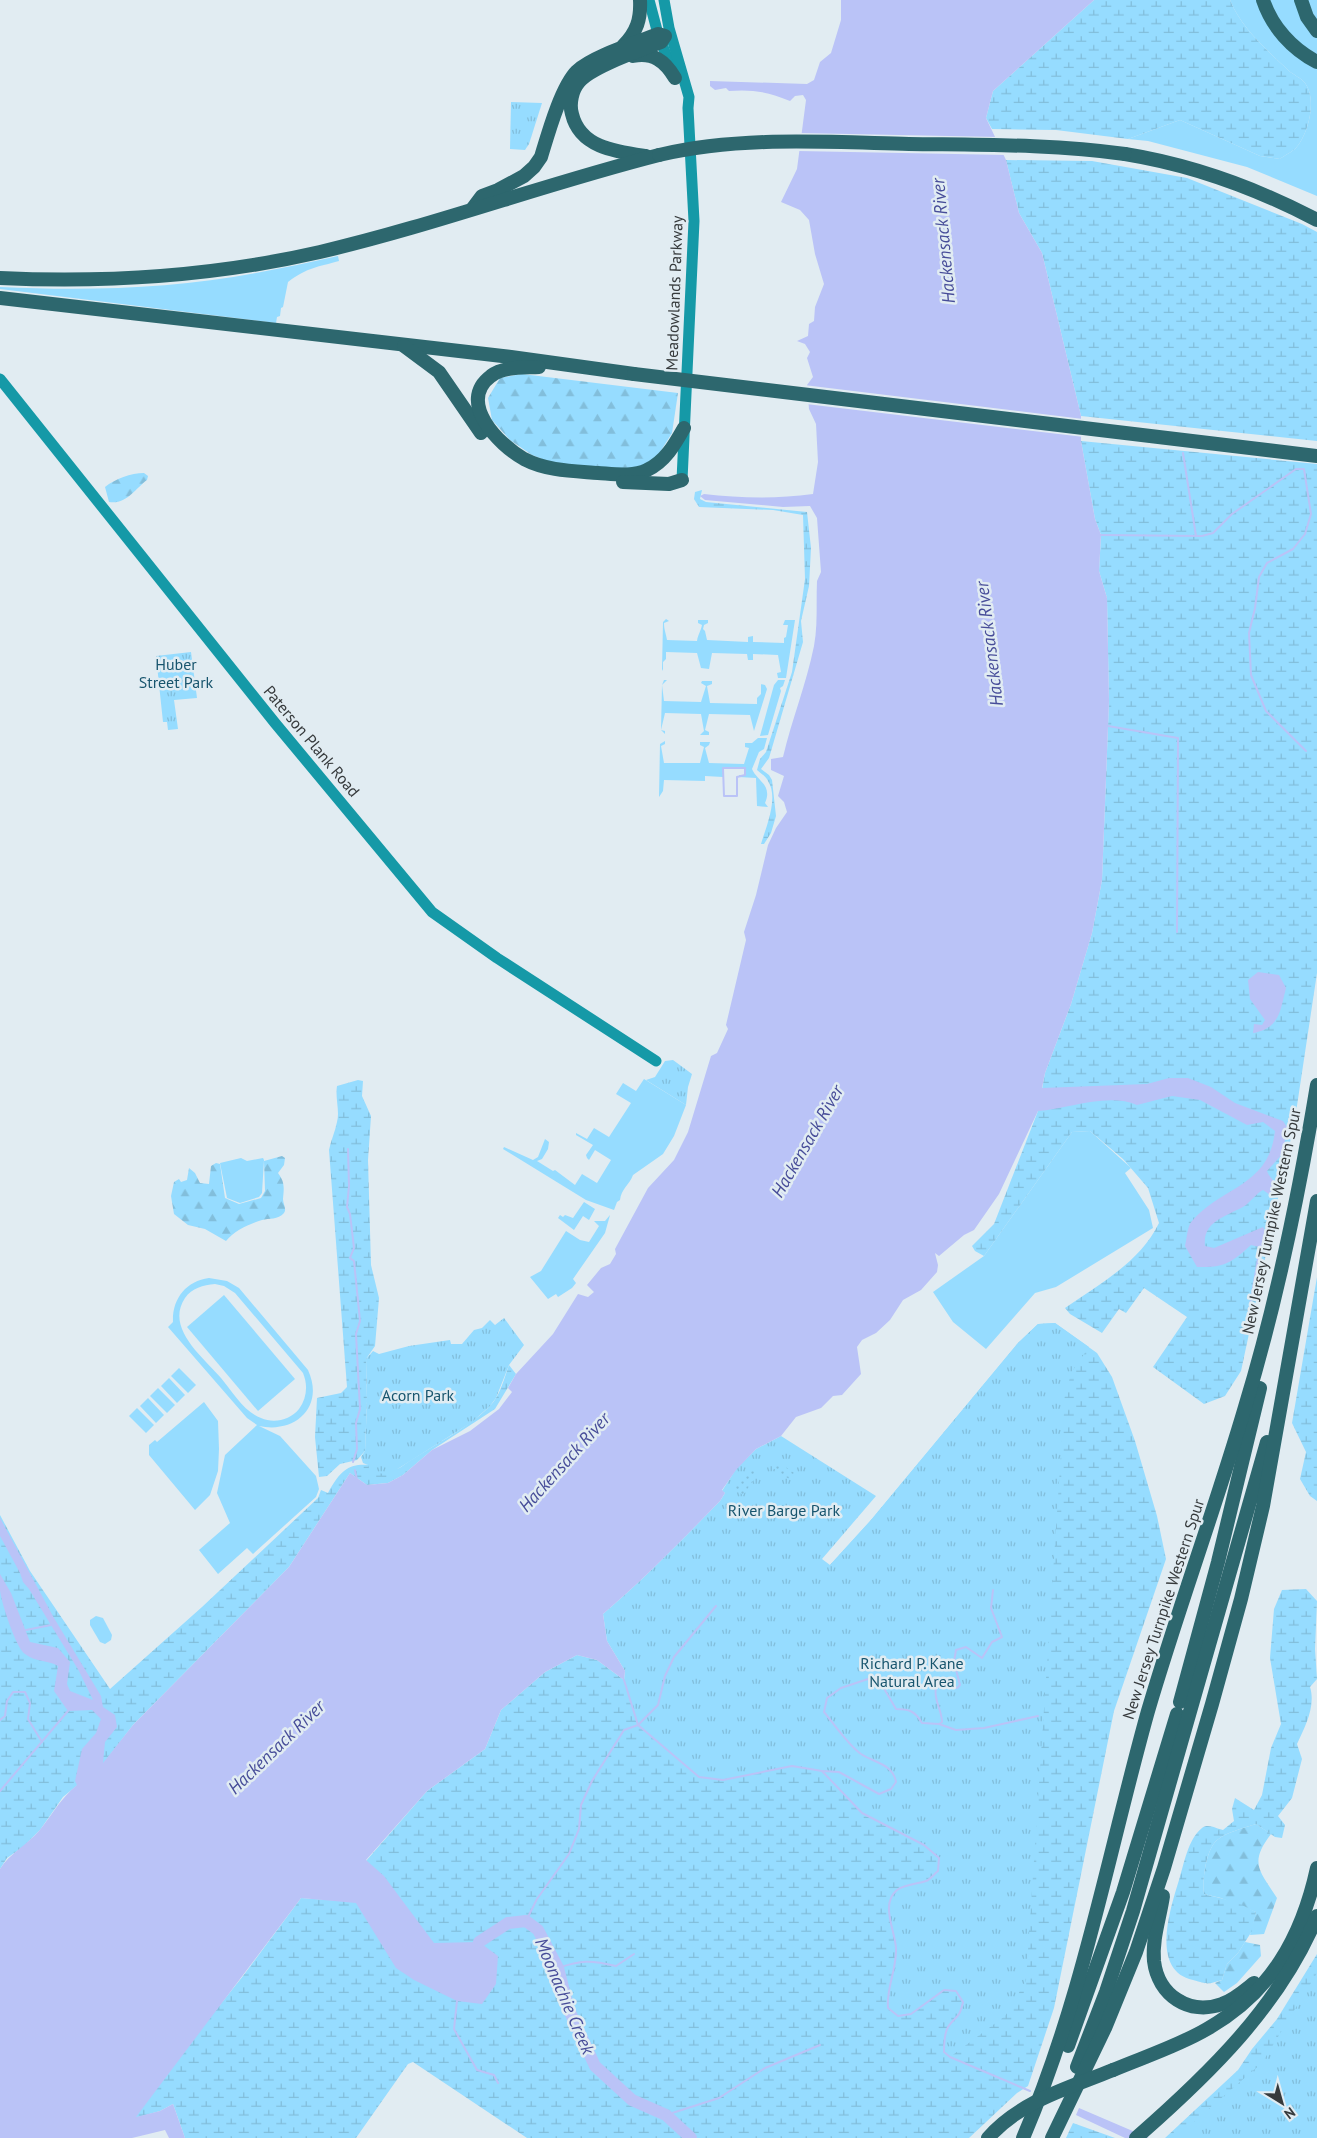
<svg xmlns="http://www.w3.org/2000/svg" width="1317" height="2138" font-family="'PT Sans',sans-serif">
  <style>
    .grass { fill: #96dcff; fill-rule: evenodd }
    .forest { fill: url(#forest-firs) }
    .wetland { fill: url(#wetland-marsh) }
    .park { fill: url(#park-tufts) }
    .garden { fill: url(#garden-dots) }
    .water { fill: #bac3f7 }
    .pier { fill: #e1ecf2 }
    .lines { fill: none; stroke-linecap: round; stroke-linejoin: round }
    .stream { stroke: #bac3f7; stroke-width: 2 }
    .river { stroke: #bac3f7; stroke-width: 12 }
    .secondary { stroke: #1599a7; stroke-width: 11 }
    .highway { stroke: #2d676e; stroke-width: 14 }
    .highway-bridge { stroke: #2d676e; stroke-width: 14 }
    .labels { text-anchor: middle; dominant-baseline: central; stroke-width: 5; stroke-linejoin: round; paint-order: stroke }
    .street-label { font-size: 16px; fill: #363a3c; stroke: #e1ecf2 }
    .park-label { font-size: 16px; fill: #18556e; stroke: #e1ecf2 }
    .water-label { font-size: 18px; font-style: italic; fill: #474d99; stroke: #e1ecf2 }
  </style>
  <defs>
    <pattern id="forest-firs" width="22" height="20" patternUnits="userSpaceOnUse" patternTransform="scale(1.25)"><rect width="22" height="20" fill="#96dcff"/><path d="M5 1l3.5 6h-7zM16 11l3.5 6h-7z" fill="#82bedb"/></pattern>
    <pattern id="wetland-marsh" width="20" height="14" patternUnits="userSpaceOnUse" patternTransform="scale(1.25)"><rect width="20" height="14" fill="#96dcff"/><path d="M1 5h8M5 5V1M11 12h8M15 12V8" fill="none" stroke="#82bedb"/></pattern>
    <pattern id="park-tufts" width="24" height="20" patternUnits="userSpaceOnUse" patternTransform="scale(1.25)"><rect width="24" height="20" fill="#96dcff"/><path d="M3 7l-1-3M5 7V3M7 7l1-3M15 17l-1-3M17 17v-4M19 17l1-3" fill="none" stroke="#82bedb"/></pattern>
    <pattern id="garden-dots" width="8" height="8" patternUnits="userSpaceOnUse" patternTransform="scale(1.25)"><rect width="8" height="8" fill="#96dcff"/><path d="M2 2h.1M6 6h.1" fill="none" stroke="#82bedb" stroke-width="1.8" stroke-linecap="round"/></pattern>
  </defs>
  <rect width="100%" height="100%" fill="#e1ecf2"/>
  <!-- grass -->
  <g class="grass">
    <path d="M1230,0H1317V196L1247,167L1148,141L1128,139L1180,120L1260,156L1280,159C1285,155 1292,152 1296,148C1309,133 1317,99 1305,83C1301,78 1294,75 1289,71C1268,51 1241,28 1230,0Z"/>
    <path d="M338,256L339,261C318,267 308,267 288,282L283,307L281,308L280,316L277,317L276,323L0,289V287C85,291 172,289 256,273C283,268 311,262 338,256Z"/>
    <path d="M666,619L669,621L664,623C664,630 666,633 667,640L697,641C698,634 701,631 702,625L698,623V620H708V623L704,625L703,629L705,631L707,640L748,642V637L753,636V642L784,643V638L786,637L788,625H783L785,620H795L786,678H778L777,673L781,672L778,655L753,654V660H748L747,654L712,653L709,669L701,668L697,653L666,652V659L663,662V671L662,669L663,622Z"/>
    <polygon points="664,680 667,680 662,685 664,701 701,702 706,686 701,683 702,681 712,681 712,684 707,686 710,703 757,704 757,698 761,694 761,684 757,683 765,685 767,689 754,731 750,715 709,714 705,730 709,732 709,735 700,735 704,731 701,714 665,713 661,730 665,731 665,734 661,730 662,685"/>
    <polygon points="778,680 785,680 783,686 780,688 781,691 768,735 760,736 774,685"/>
    <path d="M758,738H767L764,749L759,752L752,769C757,781 773,785 765,803L768,807L757,806L756,778L739,777V775H745V768H724L723,777L705,776V781L664,780L663,791L659,797L660,744L665,741V744L661,746L664,763H700L704,747L700,745V742H710L709,745L705,748L709,763L744,764L749,748L745,747V743H752Z"/>
    <path d="M644,1079L686,1105L674,1136L663,1154L633,1175C630,1184 621,1189 620,1200L617,1202L614,1210L586,1200L503,1149L504,1147L533,1160L538,1157L545,1139L549,1142L548,1149L542,1159L537,1161L553,1171L555,1170L575,1185L582,1174L597,1183L611,1160L595,1150L589,1160L587,1158L586,1155L593,1145L576,1135V1133L587,1139L594,1128L609,1137L631,1103L616,1094L623,1083L636,1091Z"/>
    <polygon points="1090,1131 1131,1168 1125,1173 1149,1210 1153,1228 1056,1287 1035,1293 986,1349 953,1322 933,1292 984,1256 1072,1132"/>
    <polygon points="241,1158 247,1161 263,1158 264,1160 262,1193 259,1197 240,1203 227,1198 220,1163"/>
    <polygon points="584,1202 595,1209 589,1220 583,1216 574,1230 558,1218 560,1215 563,1217 565,1215 573,1218"/>
    <polygon points="610,1215 605,1233 573,1279 576,1283 572,1288 558,1297 556,1294 548,1299 530,1277 541,1271 566,1231 580,1240 589,1242 599,1226 594,1221 605,1221"/>
    <path d="M209,1278L227,1281L239,1288L308,1370C325,1407 295,1434 259,1426L280,1436L316,1476L319,1489L316,1497L253,1554L247,1548L218,1574L199,1550L230,1523L217,1493L225,1455L257,1425L247,1418L168,1327L173,1322C172,1299 186,1281 209,1278ZM215,1284L224,1286L235,1293L303,1373C308,1385 307,1398 299,1409C290,1420 274,1424 261,1418C244,1412 232,1391 221,1378C203,1357 165,1328 185,1298C192,1288 203,1285 215,1284Z"/>
    <polygon points="224,1295 295,1379 258,1411 187,1327"/>
    <polygon points="179,1368 196,1385 188,1393 171,1376"/>
    <polygon points="169,1378 185,1395 177,1403 161,1386"/>
    <polygon points="158,1388 175,1405 167,1413 150,1396"/>
    <polygon points="148,1398 164,1415 156,1423 140,1406"/>
    <polygon points="204,1402 218,1421 219,1449 218,1471 210,1495 195,1510 149,1455 149,1445 155,1440 157,1442"/>
    <polygon points="137,1408 154,1425 146,1433 129,1416"/>
    <polygon points="96,1616 103,1618 112,1635 111,1640 105,1644 100,1642 90,1625 90,1620"/>
  </g>
  <!-- forest -->
  <g class="forest">
    <polygon points="522,374 678,393 672,433 657,457 637,469 558,465 532,455 510,440 492,420 488,398 500,378"/>
    <path d="M144,473L148,476L147,480C135,489 126,505 109,502L105,487C115,479 131,473 144,473Z"/>
    <path d="M282,1156L285,1158L284,1165L278,1173C285,1182 284,1188 283,1199C283,1204 287,1209 284,1213C278,1220 269,1218 262,1220C249,1224 234,1231 226,1241L205,1229L188,1225L174,1214L171,1196L174,1182L179,1179L181,1182L187,1180L189,1168L195,1173L200,1183L209,1184L211,1166L216,1163L220,1164L225,1198L239,1204L261,1198L265,1191L264,1161Z"/>
    <path d="M1256,1824L1271,1834C1249,1863 1259,1870 1277,1898L1264,1934L1250,1935L1256,1912L1221,1898L1204,1894C1202,1880 1206,1851 1216,1841C1226,1832 1244,1828 1256,1824Z"/>
    <polygon points="1245,1942 1260,1945 1261,1956 1237,1983 1224,1992 1215,1983 1222,1980 1227,1964 1238,1953"/>
  </g>
  <!-- wetland -->
  <g class="wetland">
    <path d="M1094,0H1230C1241,28 1268,51 1289,71C1294,75 1301,78 1305,83C1317,99 1309,133 1296,148C1292,152 1285,155 1280,159L1260,156L1180,120L1128,139L1056,130L992,129L986,118L993,91Z"/>
    <polygon points="1006,160 1092,161 1187,178 1302,224 1317,232 1317,441 1081,416 1042,253 1019,213"/>
    <path d="M1081,441L1317,464V973L1295,1119L1241,1371L1225,1396L1204,1404L1153,1367L1187,1317L1144,1288L1126,1313L1119,1309L1102,1333L1070,1314L1065,1308C1100,1284 1140,1262 1159,1223L1148,1188L1123,1159L1090,1131L1072,1132L984,1256L975,1251L972,1246L994,1224L1038,1111L1045,1073L1071,1004L1092,933L1102,880L1109,701L1107,598L1099,571L1101,535L1095,519Z"/>
    <path d="M702,490L700,499L706,502L807,512L811,548L809,586L801,621L803,642L769,758L761,769L769,775L772,780L776,816L771,833L764,844H761C766,827 779,798 768,781C766,776 760,773 757,770L760,759L766,752L792,672L805,579L803,515L773,510L699,507L694,499L695,492Z"/>
    <path d="M358,1080L363,1081L362,1096L371,1116L368,1160L371,1265L379,1298L375,1346L366,1359L367,1401L365,1451L357,1460L340,1464L327,1476L319,1477L315,1437L317,1398L341,1393L347,1387L329,1150C331,1140 335,1132 337,1122C340,1111 335,1098 337,1086Z"/>
    <polygon points="1317,1277 1317,1501 1310,1496 1300,1479 1306,1452 1292,1423"/>
    <polygon points="1055,1323 1097,1353 1112,1377 1135,1441 1157,1516 1166,1559 1114,1711 1054,2008 1028,2086 1017,2093 969,2138 527,2138 413,2062 408,2064 356,2138 185,2138 173,2104 160,2111 135,2118 114,2138 243,1976 301,1898 356,1902 366,1861 427,1791 485,1749 501,1710 545,1672 577,1655 597,1660 624,1680 830,1565 871,1520 1018,1343 1038,1324"/>
    <path d="M509,1365L516,1374L495,1409L432,1450L403,1475L388,1483L367,1485L350,1473L289,1567L133,1725L103,1764L63,1797L40,1830L23,1847L7,1858L0,1869V1515L30,1571L110,1689L202,1607L318,1498L321,1490L328,1493C347,1456 361,1464 397,1469L401,1467C424,1450 484,1420 496,1398C502,1388 505,1376 509,1365Z"/>
    <path d="M1306,1589L1317,1601L1315,1649L1317,1679L1310,1687C1316,1706 1305,1727 1297,1744L1302,1759L1292,1798L1278,1816L1285,1825L1282,1838L1275,1837L1256,1824C1244,1828 1226,1832 1216,1841C1206,1851 1202,1880 1204,1894L1236,1902L1256,1912L1252,1931L1238,1953L1227,1964L1222,1980C1206,1985 1208,1984 1193,1980C1150,1971 1170,1909 1179,1880C1184,1864 1188,1839 1202,1828C1208,1823 1217,1829 1223,1830L1234,1821L1232,1809L1235,1798L1254,1810L1262,1795L1271,1748L1281,1724L1270,1658L1274,1609L1282,1590Z"/>
    <polygon points="1317,1954 1317,2138 1165,2138 1238,2070 1252,2049 1277,2019"/>
    <polygon points="1073,2123 1115,2138 1066,2138"/>
  </g>
  <!-- park -->
  <g class="park">
    <polygon points="511,102 542,103 529,144 525,150 510,149"/>
    <polygon points="191,652 197,698 174,700 178,729 168,730 167,722 163,722 156,656"/>
    <polygon points="673,1060 692,1074 688,1087 686,1105 646,1080 655,1077 665,1061"/>
    <polygon points="504,1318 524,1345 509,1365 496,1398 490,1406 472,1422 388,1475 370,1471 368,1465 363,1463 361,1457 365,1451 367,1401 366,1359 373,1351 379,1354 409,1346 450,1340 451,1344 462,1344 474,1330 482,1328 490,1320 495,1325"/>
    <path d="M1055,1323L1089,1347L1073,1370L1065,1392L1026,1981L1005,2016L950,2057L944,2052C944,2044 944,2034 948,2027C956,2015 959,2019 963,2002L956,1991L944,1990L911,2014L898,2016L888,2008C886,1988 897,1969 896,1948C895,1930 880,1904 897,1890C905,1884 917,1884 926,1880C931,1879 934,1874 938,1871L939,1858L924,1845L862,1813L822,1771L792,1766L723,1780L699,1777L638,1725L624,1680L625,1671L607,1641L603,1614C644,1579 682,1540 720,1501L725,1493L722,1491L736,1469L756,1449L781,1436L876,1496L822,1559L830,1565L871,1520L1018,1343L1038,1324Z"/>
    <polygon points="1317,1973 1317,2138 1175,2138 1262,2063"/>
  </g>
  <!-- garden -->
  <g class="garden">
    <polygon points="777,1461 797,1475 792,1481 773,1468"/>
    <polygon points="753,1467 760,1471 743,1495 733,1488 741,1476 745,1478"/>
  </g>
  <!-- water -->
  <g class="water">
    <path d="M841,0H1094L993,91L986,118L1006,160L1019,213L1042,253L1081,416V441L1095,519L1101,535L1099,571L1107,598L1109,701L1102,880L1092,933L1071,1004L1045,1073L1042,1088L1147,1084L1169,1078H1188L1211,1087L1235,1103L1283,1121L1287,1127L1283,1153L1267,1171C1270,1179 1276,1181 1278,1188L1274,1194L1270,1195L1263,1190C1256,1194 1252,1200 1246,1205C1229,1216 1202,1220 1205,1246L1214,1248L1263,1227L1266,1232L1242,1346L1259,1247L1251,1245C1231,1263 1224,1268 1197,1267L1185,1246C1187,1239 1187,1226 1192,1221C1222,1186 1269,1187 1275,1131L1263,1122L1247,1125L1200,1100L1172,1096L1137,1105C1108,1092 1067,1109 1038,1111L999,1194L974,1230L964,1235L939,1256L935,1253L938,1265L937,1272L921,1290L903,1300L890,1320L876,1333L862,1340L857,1347L861,1374L842,1395L833,1396L821,1408L796,1417L781,1436L756,1449L736,1470L722,1490L725,1493L720,1501C682,1540 644,1579 603,1614L607,1641L625,1671L624,1680L597,1660L577,1655L545,1672L501,1710L485,1749L427,1791L366,1860L384,1876L434,1943L479,1942L498,1956L496,1984L482,2004L457,2001L414,1980L396,1968L356,1903L301,1898L136,2117L160,2111L173,2104L185,2138H169L165,2130L132,2138H0V1869C10,1853 27,1845 39,1831C53,1814 59,1800 77,1785L75,1781L82,1749L96,1733L101,1719L92,1710L68,1711L54,1691L58,1666C48,1660 35,1662 25,1654C16,1648 1,1602 0,1590C0,1585 0,1579 0,1574L11,1593L30,1642L58,1648L70,1662L67,1684L70,1691L93,1700L79,1671L29,1589L23,1582L20,1573L0,1536V1518L54,1618L101,1696L103,1707L115,1715L117,1727L105,1742L103,1763L133,1725L289,1567L350,1473L367,1485L388,1483L403,1475L432,1450L470,1431L499,1409L512,1392L508,1388L516,1374L553,1334L578,1294L588,1297L594,1292L587,1285L601,1268L610,1264L616,1254L615,1249L648,1188L674,1160L688,1132L711,1056L717,1053L728,1029L726,1025L746,940L744,932L756,895L768,845L776,828L787,812L784,802L778,796L784,776L771,770V759L783,757C792,719 806,685 814,646C818,625 816,602 817,581L821,572L817,518L810,506L783,507L705,500L700,496L704,494C740,498 776,499 813,494L818,462L816,424L809,409L807,385L813,377L807,358L810,352L805,344L797,341L808,336L809,324L814,321L815,307L824,284L815,254L809,220L800,210L781,202L797,169L806,100L803,95L795,96L790,101C769,92 752,89 729,91L726,88L715,90L710,86V81L807,84L814,80L820,62L831,53L841,20Z"/>
    <path d="M1258,972L1279,975L1286,988C1280,1011 1280,1028 1253,1033L1254,1024L1262,1025L1265,1020L1250,999L1248,980Z"/>
    <polygon points="1079,2108 1149,2138 1125,2138 1076,2115"/>
  </g>
  <!-- pier -->
  <g class="pier">
    <polygon points="800,133 998,137 1007,155 798,151"/>
    <polygon points="804,385 1083,419 1084,437 806,404"/>
  </g>
  <g class="lines">
    <!-- stream -->
    <g class="stream">
      <polyline points="1183,453 1196,536"/>
      <polyline points="1100,535 1202,536 1213,533 1232,514 1296,469 1304,469 1311,514 1305,534 1293,549 1267,563 1259,577 1255,608 1249,633 1251,675 1266,711 1306,751"/>
      <polyline points="1108,726 1178,738 1177,932"/>
      <polygon points="723,768 745,768 745,775 737,777 737,796 724,796"/>
      <polyline points="348,1149 349,1186 347,1207 350,1214 354,1248 350,1258 354,1261 360,1321 356,1334 360,1409 356,1423 357,1449 353,1462"/>
      <polyline points="355,1470 357,1480"/>
      <polyline points="26,1630 51,1625"/>
      <path d="M624,1680L638,1725L699,1777L723,1780L792,1766L822,1771L862,1813L924,1845L939,1858L938,1871C934,1874 931,1879 926,1881C918,1884 905,1884 897,1890C880,1904 895,1930 896,1948C897,1969 886,1988 888,2008L898,2016L911,2014L944,1990L956,1991L963,2002C959,2020 956,2015 948,2027C944,2034 944,2044 944,2052L950,2057L1030,2091"/>
      <polyline points="0,1720 5,1716 7,1701 13,1692 25,1692 30,1703 28,1719 42,1742"/>
      <path d="M939,1724L942,1722C942,1710 933,1699 936,1688L940,1686L957,1688L960,1685L954,1662L956,1650L966,1647L982,1658L992,1642L1002,1637L991,1608L993,1590"/>
      <path d="M822,1771L839,1772L879,1794L891,1789L896,1782C893,1764 875,1763 861,1754C849,1746 834,1724 824,1712L827,1698L841,1688L868,1679L882,1685L896,1709C909,1709 915,1711 922,1723L939,1724L956,1730L984,1728L1038,1716"/>
      <polyline points="0,1791 68,1711"/>
      <polyline points="526,1921 537,1899 569,1854 579,1829 581,1805 592,1781 624,1730 638,1725 658,1705 665,1676 674,1657 716,1606"/>
      <path d="M558,1968C581,1960 591,1960 616,1966L634,1954"/>
      <polyline points="457,2001 454,2029 477,2070 494,2075 498,2083"/>
      <polyline points="666,2115 719,2098 765,2068 820,2045"/>
    </g>
    <!-- river -->
    <polyline class="river" points="479,1942 508,1923 526,1921 538,1930 558,1968 569,2010 595,2066 632,2100 666,2115 691,2138"/>
    <!-- secondary -->
    <g class="secondary">
      <polyline points="649,0 658,34 672,70"/>
      <polyline points="664,0 669,28 689,97 688,108 694,221 682,480"/>
      <polyline points="0,379 275,723 432,912 497,958 656,1061"/>
    </g>
    <!-- highway -->
    <g class="highway">
      <path d="M1263,0C1272,27 1292,49 1317,62"/>
      <polyline points="1301,0 1307,17 1317,31"/>
      <path d="M623,46C637,32 641,19 640,0"/>
      <path d="M633,56C653,52 665,61 675,78"/>
      <path d="M1125,154C1193,165 1256,188 1317,220"/>
      <path d="M473,208L482,196L498,190L524,176L534,167L541,157C548,134 561,87 577,71C593,56 636,43 658,34L665,36L661,42C641,50 591,67 579,82C572,90 569,104 572,114C580,148 617,152 646,156"/>
      <path d="M0,278C107,283 215,276 320,252C435,225 545,184 659,155"/>
      <polyline points="0,298 511,357 634,374"/>
      <polyline points="404,346 439,372 481,433"/>
      <path d="M539,367C525,368 503,366 491,376C456,402 499,445 524,459C547,471 573,471 598,473C614,474 633,477 647,470C665,462 675,444 684,428"/>
      <polyline points="623,482 669,484 682,480"/>
      <polyline points="1180,1702 1218,1562 1260,1388"/>
      <path d="M1163,1896C1160,1917 1152,1939 1154,1961C1158,1995 1189,2016 1222,2004C1234,2000 1244,1991 1254,1983"/>
      <polyline points="1068,2046 1123,1892 1177,1714"/>
      <polyline points="1077,2067 1106,1992 1133,1911 1267,1442"/>
      <path d="M1113,2070C1144,2057 1178,2046 1207,2029C1271,1993 1302,1937 1317,1868"/>
      <path d="M1023,2138C1082,2001 1108,1854 1148,1711C1178,1609 1215,1509 1245,1407C1277,1302 1299,1194 1317,1085"/>
      <polyline points="1052,2138 1105,2028 1136,1952 1164,1868 1212,1704 1241,1599 1263,1506 1317,1201"/>
      <path d="M1136,2138C1208,2075 1280,2006 1317,1916"/>
    </g>
    <!-- highway-bridge -->
    <g class="highway-bridge">
      <path d="M659,155C741,136 825,142 909,144C981,145 1054,144 1125,154"/>
      <polyline points="634,374 1317,456"/>
      <path d="M988,2138C1020,2101 1069,2088 1113,2070"/>
    </g>
  </g>
  <g class="labels">
    <!-- street labels -->
    <g class="street-label">
      <text transform="translate(674 293) rotate(-88)">Meadowlands Parkway</text>
      <text transform="translate(312 741) rotate(50)">Paterson Plank Road</text>
      <text transform="translate(1271 1221) rotate(-78)">New Jersey Turnpike Western Spur</text>
      <text transform="translate(1163 1609) rotate(-72)">New Jersey Turnpike Western Spur</text>
    </g>
    <!-- park labels -->
    <g class="park-label">
      <text x="176" y="664">Huber<tspan x="176" dy="18">Street Park</tspan></text>
      <text x="418" y="1395">Acorn Park</text>
      <text x="784" y="1510">River Barge Park</text>
      <text x="912" y="1663">Richard P. Kane<tspan x="912" dy="18">Natural Area</tspan></text>
    </g>
    <!-- water labels -->
    <g class="water-label">
      <text transform="translate(943 241) rotate(-95)">Hackensack River</text>
      <text transform="translate(989 644) rotate(-97)">Hackensack River</text>
      <text transform="translate(807 1141) rotate(-60)">Hackensack River</text>
      <text transform="translate(564 1462) rotate(-48)">Hackensack River</text>
      <text transform="translate(276 1747) rotate(-44)">Hackensack River</text>
      <text transform="translate(565 1996) rotate(67)">Moonachie Creek</text>
    </g>
  </g>
  <!-- north arrow -->
  <g transform="translate(1282 2103) rotate(143)" stroke="#e1ecf2" stroke-width="4" paint-order="stroke">
  <path d="M0-4L9 19L0 12L-9 19Z" fill="#363a3c"/>
  <text y="-8" font-size="14" font-weight="bold" text-anchor="middle" fill="#363a3c">N</text>
  </g>
</svg>
